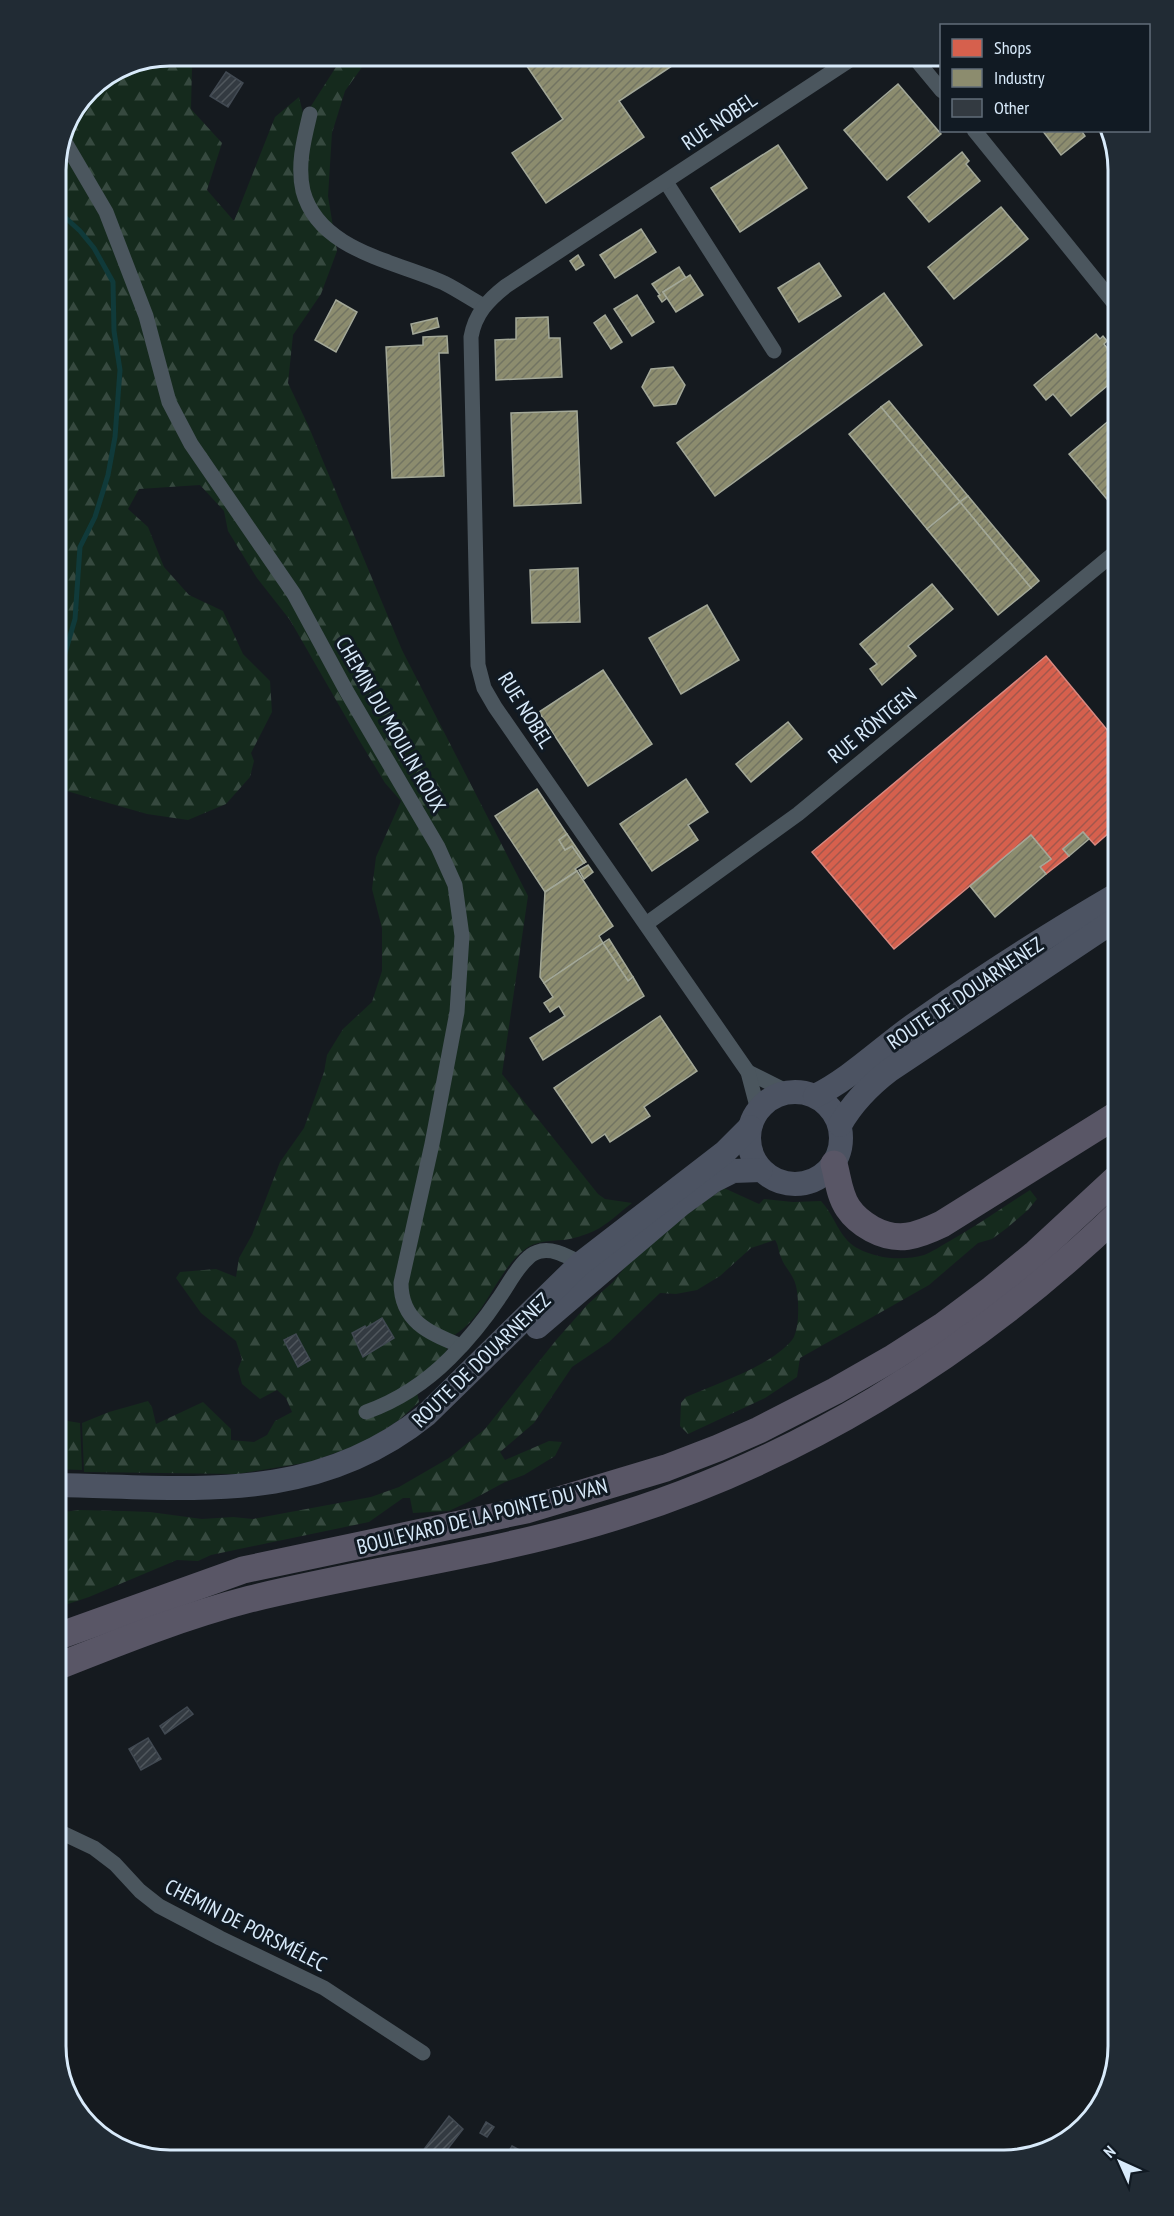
<svg xmlns="http://www.w3.org/2000/svg" width="1174" height="2216" font-family="'PT Sans Narrow',sans-serif">
  <style>
    .forest { fill: url(#forest-firs) }
    .shops { fill: url(#shops-hatch); stroke: #d78981; stroke-width: 1.5 }
    .industry { fill: url(#industry-hatch); stroke: #a3a898; stroke-width: 1.5 }
    .lines { fill: none; stroke-linecap: round; stroke-linejoin: round }
    .stream { stroke: #103a3a; stroke-width: 5 }
    .building { fill: url(#building-hatch); stroke: #414952; stroke-width: 1.5 }
    .street { stroke: #4b565e; stroke-width: 15 }
    .primary { stroke: #4c5362; stroke-width: 24 }
    .highway { stroke: #595666; stroke-width: 27 }
    .labels { text-anchor: middle; dominant-baseline: central; stroke-width: 6; stroke-linejoin: round; paint-order: stroke }
    .street-label { font-size: 21px; fill: #d8eafa; stroke: #111a23 }
    .rim { fill: none; stroke: #d8eafa; stroke-width: 3 }
  </style>
  <defs>
    <pattern id="forest-firs" width="22" height="20" patternUnits="userSpaceOnUse" patternTransform="scale(1.5)"><rect width="22" height="20" fill="#152a1d"/><path d="M5 1l3.5 6h-7zM16 11l3.5 6h-7z" fill="#36493f"/></pattern>
    <pattern id="shops-hatch" width="6" height="6" patternUnits="userSpaceOnUse" patternTransform="scale(1.5)"><rect width="6" height="6" fill="#d6604d"/><path d="M-1 1l2-2M0 6l6-6M5 7l2-2" fill="none" stroke="#a2574c"/></pattern>
    <pattern id="industry-hatch" width="6" height="6" patternUnits="userSpaceOnUse" patternTransform="scale(1.5)"><rect width="6" height="6" fill="#8c8c6e"/><path d="M-1 1l2-2M0 6l6-6M5 7l2-2" fill="none" stroke="#727462"/></pattern>
    <pattern id="building-hatch" width="6" height="6" patternUnits="userSpaceOnUse" patternTransform="scale(1.5)"><rect width="6" height="6" fill="#333a41"/><path d="M-1 1l2-2M0 6l6-6M5 7l2-2" fill="none" stroke="#50575d"/></pattern>
  </defs>
  <rect width="100%" height="100%" fill="#151a1f"/>
  <!-- forest -->
  <g class="forest">
    <path d="M170,56H199L192,67L191,109L222,143L207,190L234,221L275,117L299,97L304,117L343,56H370L345,91L332,133L328,196L337,251L321,294L293,335L288,383L308,425L402,650L528,896L502,1074L598,1194L605,1199L632,1203C620,1212 607,1225 594,1231C585,1235 573,1239 563,1240C549,1241 535,1241 524,1250C494,1274 485,1321 449,1338L446,1353L415,1382L419,1402L399,1420L366,1442L310,1462L237,1474L84,1472L82,1423L109,1412L148,1401L152,1407L156,1424L203,1402L231,1429V1440L254,1442L267,1435L275,1421L292,1412L286,1398L277,1390L260,1399L242,1384L238,1369L242,1359L236,1341L201,1313L176,1278L180,1272L216,1269L236,1277L239,1258L252,1235L280,1162L304,1128L324,1072L327,1055L343,1029L372,1002L382,971V928L372,889L376,857L401,801L385,783L359,740L290,620L257,578L228,531L224,511L200,485L139,489L128,509L148,527L164,567L189,595L223,611L243,654L270,681L272,712L251,753L254,761L250,777L226,804L188,820L147,814L56,788V163L89,89L127,64Z"/>
    <path d="M724,1188L759,1204L764,1199L793,1202L821,1201C835,1216 839,1238 857,1248C877,1259 903,1261 924,1255C932,1252 941,1246 948,1242C976,1226 1003,1207 1030,1190L1037,1199L1028,1210L1007,1228L992,1239L978,1243L929,1285L800,1358L797,1377L765,1398L688,1434L680,1426L681,1403L686,1397C717,1383 771,1366 792,1340C800,1330 799,1298 796,1286C794,1275 784,1267 781,1257C778,1251 779,1246 775,1240L751,1248L720,1276L697,1290L676,1294L660,1293L609,1342L572,1367L534,1423L500,1452L505,1460L549,1441L562,1442L555,1456L524,1475L505,1482L468,1502L449,1511L413,1513L410,1498H403L369,1522L211,1555L198,1561L177,1560L89,1597L56,1608V1513L79,1510L124,1511L150,1512L202,1519L233,1517L253,1519L371,1497L399,1487L449,1458L485,1429L557,1339L588,1304L613,1282L642,1246Z"/>
    <polygon points="56,1419 80,1423 82,1470 56,1469"/>
  </g>
  <!-- shops -->
  <polygon class="shops" points="1046,656 1118,743 1118,825 1095,845 1083,832 1063,849 1069,856 1046,874 1040,867 1051,859 1031,835 894,949 812,852"/>
  <!-- industry -->
  <g class="industry">
    <polygon points="520,56 687,56 619,101 644,137 546,203 512,153 563,119"/>
    <polygon points="898,84 941,134 887,180 844,130"/>
    <polygon points="1042,130 1081,130 1085,136 1061,155"/>
    <polygon points="778,145 807,188 740,232 711,188"/>
    <polygon points="962,152 969,161 966,164 980,181 929,222 908,197"/>
    <polygon points="1001,207 1028,239 954,299 928,267"/>
    <polygon points="641,229 656,252 615,278 600,255"/>
    <polygon points="578,255 584,265 576,270 570,261"/>
    <polygon points="819,263 841,296 799,322 778,288"/>
    <polygon points="679,267 686,278 663,292 667,298 662,302 658,296 660,295 652,284"/>
    <polygon points="690,275 703,295 676,312 663,292"/>
    <polygon points="884,293 922,345 715,496 677,443"/>
    <polygon points="637,295 654,322 632,336 614,309"/>
    <polygon points="336,300 357,312 336,352 315,340"/>
    <polygon points="605,315 622,342 611,349 594,323"/>
    <polygon points="548,317 549,338 560,338 562,377 496,380 495,340 516,339 516,318"/>
    <polygon points="437,318 439,327 413,334 411,324"/>
    <polygon points="1096,334 1100,339 1103,336 1107,341 1104,344 1118,362 1118,377 1071,416 1053,394 1046,400 1034,385"/>
    <polygon points="447,336 448,353 439,353 444,476 392,478 386,347 423,345 423,337"/>
    <polygon points="673,367 685,385 676,404 654,406 642,387 651,369"/>
    <polygon points="889,401 968,496 960,502 881,407"/>
    <polygon points="881,407 960,502 927,529 849,434"/>
    <polygon points="577,411 581,503 514,506 511,413"/>
    <polygon points="1118,413 1118,498 1111,504 1069,454"/>
    <polygon points="968,496 1039,581 1031,588 960,502"/>
    <polygon points="960,502 1031,588 998,615 927,529"/>
    <polygon points="578,568 580,622 532,623 530,570"/>
    <polygon points="932,584 953,609 908,646 916,656 882,685 870,669 877,664 860,644"/>
    <polygon points="707,605 739,660 681,694 649,638"/>
    <polygon points="603,670 652,744 588,786 539,712"/>
    <polygon points="788,722 802,739 751,782 736,764"/>
    <polygon points="686,779 708,812 688,825 698,840 652,871 620,824"/>
    <polygon points="537,789 567,834 559,840 565,850 572,846 584,863 575,869 577,871 545,892 495,816"/>
    <polygon points="1083,832 1089,839 1069,856 1063,849"/>
    <polygon points="567,834 586,862 584,863 572,846 565,850 559,840"/>
    <polygon points="1031,835 1051,859 1040,867 1046,874 995,917 970,886"/>
    <polygon points="588,865 593,872 584,879 579,870"/>
    <polygon points="577,871 613,926 599,936 603,943 544,983 540,977 545,892"/>
    <polygon points="609,939 633,977 628,981 603,943"/>
    <polygon points="603,943 628,981 633,977 644,996 543,1060 530,1038 565,1016 559,1006 550,1012 544,1003 553,997 544,983"/>
    <polygon points="660,1016 697,1071 644,1107 650,1116 610,1142 605,1134 592,1143 554,1088"/>
  </g>
  <g class="lines">
    <!-- stream -->
    <polyline class="stream" points="56,684 75,619 80,547 95,517 108,475 115,437 120,370 114,331 113,282 94,248 80,231 56,209"/>
  </g>
  <!-- building -->
  <g class="building">
    <polygon points="226,72 243,83 228,107 210,96"/>
    <polygon points="382,1318 394,1338 363,1357 352,1333 365,1326 366,1328"/>
    <polygon points="296,1334 310,1360 298,1367 284,1340"/>
    <polygon points="187,1707 193,1714 165,1734 160,1726"/>
    <polygon points="148,1738 161,1759 141,1770 129,1749"/>
    <polygon points="449,2116 463,2129 439,2160 416,2160"/>
    <polygon points="486,2122 494,2127 487,2137 480,2133"/>
    <polygon points="512,2146 525,2153 518,2160 504,2160"/>
  </g>
  <g class="lines">
    <!-- street -->
    <g class="street">
      <polyline points="913,56 942,91"/>
      <path d="M310,114C304,139 297,165 303,191C319,251 396,261 444,283C458,290 471,299 484,306"/>
      <polyline points="974,130 1118,308"/>
      <path d="M65,142L106,212L146,316L169,402L191,444L294,594L347,692L438,847L455,885L462,936L457,1012L432,1144L401,1283C401,1322 430,1333 461,1346"/>
      <polyline points="666,182 774,351"/>
      <polyline points="646,924 798,814 1118,550"/>
      <polyline points="748,1072 788,1092"/>
      <path d="M758,1110L748,1072L495,707L484,688L478,665L471,337C475,314 488,300 506,286L856,56"/>
      <path d="M366,1412C397,1401 427,1381 450,1358C468,1340 485,1319 499,1298C509,1284 516,1268 529,1257C532,1254 537,1252 541,1251C561,1248 573,1263 588,1264"/>
      <polyline points="56,1830 94,1848 115,1864 140,1891 159,1906 220,1938 324,1988 423,2053"/>
    </g>
    <!-- primary -->
    <g class="primary">
      <circle cx="795" cy="1138" r="46"/>
      <path d="M815,1096C851,1078 881,1048 915,1024C981,978 1049,934 1118,894"/>
      <path d="M840,1125C853,1102 869,1086 890,1070L1118,918"/>
      <polyline points="537,1327 680,1205 713,1181 733,1171 761,1170"/>
      <path d="M56,1485C190,1487 313,1506 426,1415L580,1264L725,1152L750,1127"/>
    </g>
    <!-- highway -->
    <g class="highway">
      <path d="M834,1164C838,1178 839,1195 848,1208C854,1217 863,1224 872,1229C898,1243 917,1236 942,1224L1118,1114"/>
      <polyline points="56,1637 243,1570 526,1510 666,1468 718,1448 759,1430 835,1391 891,1359 944,1325 992,1289 1036,1253 1118,1177"/>
      <path d="M56,1667C119,1642 184,1616 250,1599C365,1571 482,1556 595,1523C792,1466 971,1355 1118,1214"/>
    </g>
  </g>
  <g class="labels">
    <!-- street labels -->
    <g class="street-label">
      <text transform="translate(719 121) rotate(-34)">RUE NOBEL</text>
      <text transform="translate(526 710) rotate(58)">RUE NOBEL</text>
      <text transform="translate(391 724) rotate(60)">CHEMIN DU MOULIN ROUX</text>
      <text transform="translate(872 725) rotate(-39)">RUE RÖNTGEN</text>
      <text transform="translate(965 993) rotate(-34)">ROUTE DE DOUARNENEZ</text>
      <text transform="translate(481 1360) rotate(-44)">ROUTE DE DOUARNENEZ</text>
      <text transform="translate(482 1516) rotate(-14)">BOULEVARD DE LA POINTE DU VAN</text>
      <text transform="translate(246 1925) rotate(27)">CHEMIN DE PORSMÉLEC</text>
    </g>
  </g>
  <!-- crop -->
  <path d="M0 0H1174V2216H0ZM170 66H1004A104 104 0 0 1 1108 170V2046A104 104 0 0 1 1004 2150H170A104 104 0 0 1 66 2046V170A104 104 0 0 1 170 66Z" fill="#212b34" fill-rule="evenodd"/>
  <path class="rim" d="M170 66H1004A104 104 0 0 1 1108 170V2046A104 104 0 0 1 1004 2150H170A104 104 0 0 1 66 2046V170A104 104 0 0 1 170 66Z"/>
  <!-- legend -->
  <rect x="940" y="24" width="210" height="108" fill="#111a23" stroke="#616d79" stroke-width="1.5"/>
  <rect x="952" y="39" width="30" height="18" fill="#d6604d" stroke="#616d79" stroke-width="1.5"/>
  <text x="994" y="54" font-size="18" fill="#d8eafa">Shops</text>
  <rect x="952" y="69" width="30" height="18" fill="#8c8c6e" stroke="#616d79" stroke-width="1.5"/>
  <text x="994" y="84" font-size="18" fill="#d8eafa">Industry</text>
  <rect x="952" y="99" width="30" height="18" fill="#333a41" stroke="#616d79" stroke-width="1.5"/>
  <text x="994" y="114" font-size="18" fill="#d8eafa">Other</text>
  <!-- north arrow -->
  <g transform="translate(1120 2162) rotate(315)" stroke="#111a23" stroke-width="4.5" paint-order="stroke">
  <path d="M0-4.5L10 22L0 15L-10 22Z" fill="#d8eafa"/>
  <text y="-9" font-size="16" font-weight="bold" text-anchor="middle" fill="#d8eafa">N</text>
  </g>
</svg>
